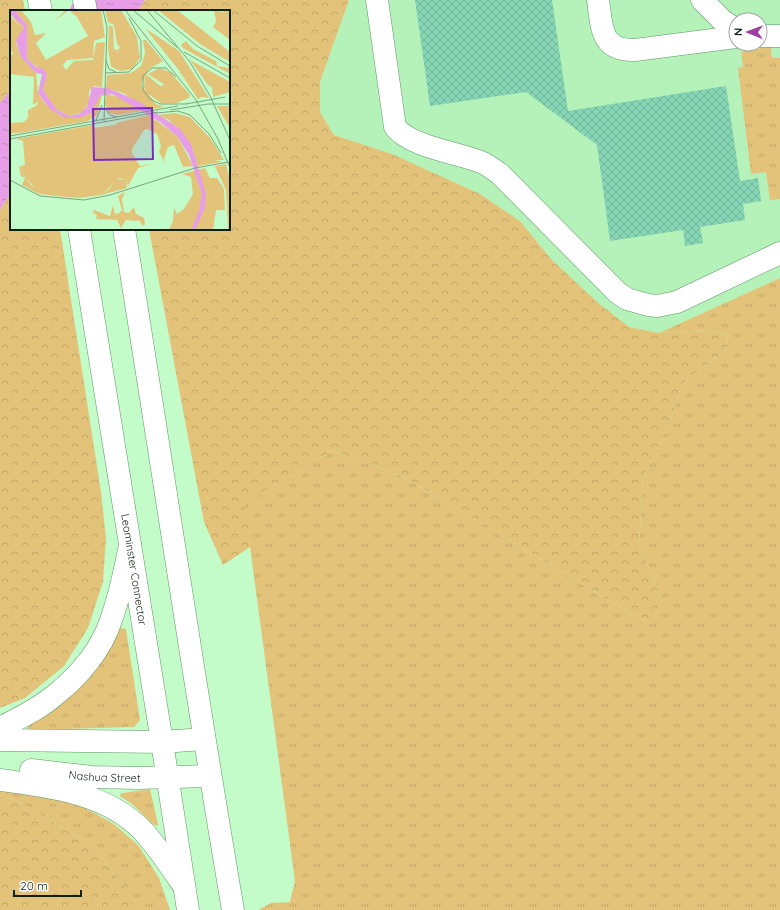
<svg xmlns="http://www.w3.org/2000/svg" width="780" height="910" font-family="Quicksand,sans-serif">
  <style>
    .built { fill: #b4f2b9; fill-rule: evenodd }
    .grass { fill: url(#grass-tufts) }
    .forest { fill: url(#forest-crowns) }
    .water { fill: url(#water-ripples) }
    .building { fill: url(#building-cross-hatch) }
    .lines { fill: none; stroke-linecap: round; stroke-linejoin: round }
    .minor-casing { stroke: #5f9465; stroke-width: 23 }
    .major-casing { stroke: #5f9465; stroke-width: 23 }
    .highway-casing { stroke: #5f9465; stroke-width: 23 }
    .minor { stroke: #fff; stroke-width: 22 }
    .major { stroke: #fff; stroke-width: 22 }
    .highway { stroke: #fff; stroke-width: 22 }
    .labels { text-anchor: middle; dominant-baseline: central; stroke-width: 3.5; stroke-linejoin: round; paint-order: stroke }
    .street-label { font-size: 11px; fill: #0d2210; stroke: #fff }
    .inset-road { fill: none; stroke: #7aa57e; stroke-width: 1 }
    .view { fill: #7b2cbf; fill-opacity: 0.15; stroke: #7b2cbf; stroke-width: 2 }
    .inset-edge { fill: none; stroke: #0d2210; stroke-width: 2 }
  </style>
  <defs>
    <pattern id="grass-tufts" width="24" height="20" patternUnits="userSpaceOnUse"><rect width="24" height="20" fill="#e3c379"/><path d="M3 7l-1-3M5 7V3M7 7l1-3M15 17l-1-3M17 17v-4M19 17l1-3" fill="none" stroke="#c2a768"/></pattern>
    <pattern id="forest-crowns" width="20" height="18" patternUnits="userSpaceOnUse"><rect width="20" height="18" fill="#e3c379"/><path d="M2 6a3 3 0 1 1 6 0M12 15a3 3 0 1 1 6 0" fill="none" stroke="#c2a768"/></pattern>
    <pattern id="water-ripples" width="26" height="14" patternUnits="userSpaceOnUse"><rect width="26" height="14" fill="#e79ee7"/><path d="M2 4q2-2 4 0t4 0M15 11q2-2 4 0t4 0" fill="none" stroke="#c588c5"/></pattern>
    <pattern id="building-cross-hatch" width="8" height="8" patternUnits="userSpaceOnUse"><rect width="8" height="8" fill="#86d5b5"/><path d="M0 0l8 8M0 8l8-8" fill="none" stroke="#72b79b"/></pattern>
  </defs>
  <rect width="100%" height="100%" fill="#c3fcc8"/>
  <!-- built -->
  <path class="built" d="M349,0H780V278L659,333L629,327L597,302L551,259L521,222L392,154L334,135L320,112V82ZM736,20H760V44H736Z"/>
  <!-- grass -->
  <g class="grass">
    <polygon points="772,46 771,50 772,58 780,58 780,199 770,200 766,172 751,174 738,68 743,67 741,52"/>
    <polygon points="780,278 780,910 258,910 271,903 290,902 295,881 250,547 245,503 333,451 404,477 627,611 651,623 662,600 639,544 643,479 671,419 682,384 727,349 728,336 707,330 659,333"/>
    <polygon points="120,628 126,629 140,720 134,727 28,730 27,725 112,643"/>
    <polygon points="0,789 61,799 87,809 114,824 138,845 159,878 170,910 140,910 127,890 93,846 18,801 0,796"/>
    <polygon points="150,789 158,824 158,826 154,825 132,804 120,796 120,794 123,793"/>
  </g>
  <!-- forest -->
  <g class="forest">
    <polygon points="0,0 23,0 25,11 11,11 11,90 0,103"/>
    <polygon points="145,0 349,0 320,82 320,112 334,135 392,154 480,194 521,222 551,259 597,302 629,327 659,333 707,330 728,336 727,349 682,384 671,419 643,479 639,544 662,600 651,623 627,611 404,477 333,451 246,503 250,547 223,565 204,522 149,229 229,229 229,11 138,11"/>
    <polygon points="11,193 11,229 60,229 101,492 106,538 103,582 88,628 64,666 25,698 0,708 0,210"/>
    <polygon points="0,796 18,801 93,846 127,890 140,910 0,910"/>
  </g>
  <!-- water -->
  <g class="water">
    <polygon points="74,0 145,0 138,11 69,11"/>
    <polygon points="11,90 11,193 0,210 0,103"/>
  </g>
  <!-- building -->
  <polygon class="building" points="415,0 552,0 568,111 726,86 740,181 758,178 761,201 743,204 745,220 700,227 703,243 685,246 683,230 610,241 597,145 526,92 430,106"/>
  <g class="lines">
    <!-- minor casing -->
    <g class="minor-casing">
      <g id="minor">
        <path d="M377,0L395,127C409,146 458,153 481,162C488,165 494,170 500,174L618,293L627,299L648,305L657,306L677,302L780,253"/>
        <path d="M598,0C602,27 600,51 635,50L736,37"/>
        <polyline points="702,0 723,21 736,29"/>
        <polyline points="760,36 780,36"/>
      </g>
    </g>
    <!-- major casing -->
    <g class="major-casing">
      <g id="major">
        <polyline points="39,0 41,11"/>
        <polyline points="84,0 86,11"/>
        <path id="s1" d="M79,229L162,742L188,910"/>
        <path d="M124,229C161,456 194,683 233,910"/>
        <polyline points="0,740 162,742 204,739"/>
        <path id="s2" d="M31,770L92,777L138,778L210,776"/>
        <path d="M0,780C50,787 105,792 142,830C157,846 169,864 181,882"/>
      </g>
    </g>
    <!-- highway casing -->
    <g class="highway-casing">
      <path id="highway" d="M0,728C19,718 39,709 55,695C79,676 102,649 111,620C120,596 125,570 130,545"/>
    </g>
    <!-- minor -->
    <use href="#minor" class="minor"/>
    <!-- major -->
    <use href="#major" class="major"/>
    <!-- highway -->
    <use href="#highway" class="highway"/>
  </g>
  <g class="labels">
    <!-- street labels -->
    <g class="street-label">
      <text stroke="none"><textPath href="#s1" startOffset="345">Leominster Connector</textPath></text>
      <text stroke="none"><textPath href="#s2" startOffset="74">Nashua Street</textPath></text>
    </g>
  </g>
  <!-- overview -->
  <g transform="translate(10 10)">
    <rect width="220" height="220" fill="#c3fcc8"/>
    <path d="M0,6L9,15L5,20L0,21ZM35,106H40L49,114L54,115L4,124L13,119L23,118ZM110,114L113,120L103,141L112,140L121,146V141L130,156L142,154L128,158L118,176L116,170L109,168L91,185L69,188L46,186L27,180L14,166L11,156L15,155L13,131L6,129L83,115L85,118ZM202,142L205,150L212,152L187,156L185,146Z" fill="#e3c379"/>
    <path d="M5,0H11L21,12L25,25L36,23L26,33L36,50L78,26L67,7L59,0L44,11L56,0H91L95,27L84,31L83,48L57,50L53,55L56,60L64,51L83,50L86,33L95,32L92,77L84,76L79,81V92L73,102L59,106L47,100L38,90L33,79L37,65L17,49V15ZM95,0H111L127,27L130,48L122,59L111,61L103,58L115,50L109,42L98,39L99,15L103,17L104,39L108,40L110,37L107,34L104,15L98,12ZM148,0H167L220,42V52L190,34ZM204,0L212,2L220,0V30L203,17L206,12ZM0,4L14,17L6,33L11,47L26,63L28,83L35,93L51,106H74L81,103L87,88L92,85L87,105L78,111L54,115L46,113L40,106H35L26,117L0,124V113L14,112L18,108V100L26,96L29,91L23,95L24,67L0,64V46L3,44L0,37V21L5,20L9,15ZM135,18L169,41L199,88L191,87L188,89L168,59ZM133,30H136L153,51L139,59L131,75L146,94L154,97L138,100L113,83L96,78L97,65L121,63L131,56L135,43ZM176,31L183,39L206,51L207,56L220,58V64L173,38L171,35ZM180,50L220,72V82L203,87L202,77L198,75ZM149,58L160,62L180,85L179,88L166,93H151L137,83L134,77L135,67L137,65L150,76L155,75L138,64ZM96,84L113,88L133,101L107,105L99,103L95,94ZM207,96H220V118L211,103ZM165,103L180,107L200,128L214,150H205L202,142L187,146L188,153L192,155L187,156L183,140L159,110L148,105ZM139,105L167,126L183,156L173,157L164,135L158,137L154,149L156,155L149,142L151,136L147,124L137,119L134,120L122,139L121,146L112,140L102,141L113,120L106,113ZM216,154L220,172V220H218L216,180L205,156ZM9,156H11L14,166L22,176L46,186L29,184L12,175L15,168L11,166ZM195,158L200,168H207L214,179L215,200H206L203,220H159L163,211L164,198L167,204L174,199L183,184L181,167L172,164ZM106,169L116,170L117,178L91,185L100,178ZM115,182L112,189L114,202L119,203L124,197L126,204L134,208L135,214L132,216L130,211L116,210L111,218L107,210L86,209L87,205L83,203L84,200L100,206L103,195L105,204L109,203L112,200L108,186Z" fill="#e3c379"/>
    <path d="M98,39L111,43L115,50L123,49V54L118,58L101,57ZM138,72L153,83L157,91L143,86L137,78Z" fill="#e3c379"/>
    <path d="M0,0H5L17,15V49L26,57L34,59L37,65L33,80L47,100L59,106L69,104L77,97L82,77L98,78L128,91L170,119L181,134L196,183L195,198L185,220H181L189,201L192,184L179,145L167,126L150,112L102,84L90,86L81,103L71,107L55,108L40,99L28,83L32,64L26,63L11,47L6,31L14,17L0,4Z" fill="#e79ee7"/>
    <path class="inset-road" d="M93,0L97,17L94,111M115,0L186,90L208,129L220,158M123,0L168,38M137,0L180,52L200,86L220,130M143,0L187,36L220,56M174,42L220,68M96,50L99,59L106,62M95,63L119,62L131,50V31L119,8M166,67L156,58H142L133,66V80L140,89L150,94H177M176,94L215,87M94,97L100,105L107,107M160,100L198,94H220M146,103L168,101L180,105L199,124L211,143M86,110L92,95M0,126L168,96M0,129L148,102M0,170L30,186L74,190L100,185L185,158L219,152"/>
    <path class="view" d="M142,98L143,149L84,150L83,99Z"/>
    <rect width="220" height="220" class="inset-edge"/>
  </g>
  <!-- north arrow -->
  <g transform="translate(748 32) rotate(271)"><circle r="19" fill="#ffffff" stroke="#9ea79f"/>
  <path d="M0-3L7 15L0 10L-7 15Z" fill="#a03da3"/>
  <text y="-6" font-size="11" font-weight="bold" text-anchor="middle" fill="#0d2210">N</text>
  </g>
  <!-- scale -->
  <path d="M14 890v6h67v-6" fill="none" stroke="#0d2210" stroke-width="2"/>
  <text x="20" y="890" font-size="12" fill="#0d2210" stroke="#ffffff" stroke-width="3" paint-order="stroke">20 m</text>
</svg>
